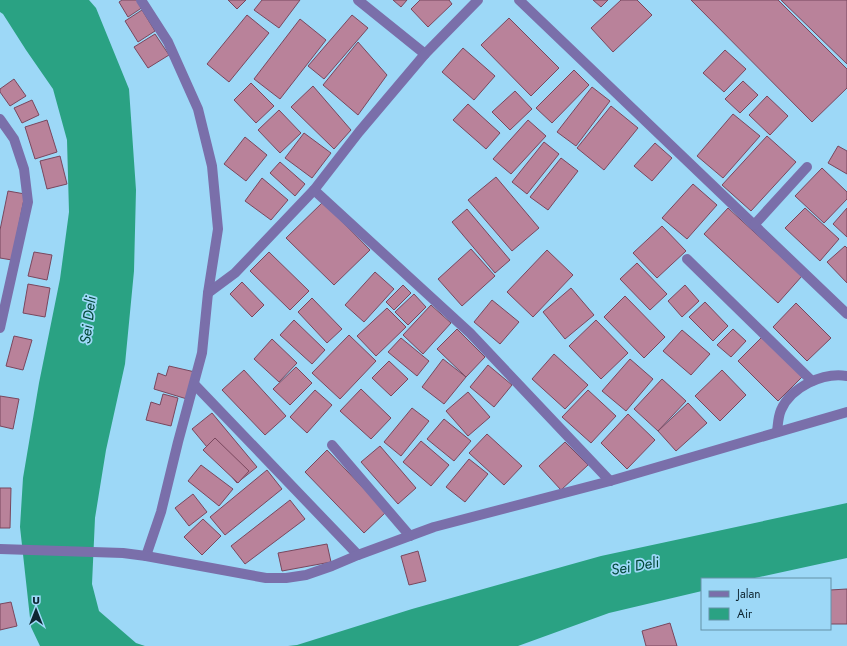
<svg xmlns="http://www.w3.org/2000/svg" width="847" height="646" font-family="Jost,sans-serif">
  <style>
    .water { fill: #2aa283 }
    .building { fill: #b9829a; stroke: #79475e }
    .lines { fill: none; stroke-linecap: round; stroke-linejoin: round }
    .minor { stroke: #7a6faa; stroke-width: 10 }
    .labels { text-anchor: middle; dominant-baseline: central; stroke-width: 3.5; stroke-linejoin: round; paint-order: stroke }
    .water-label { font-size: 15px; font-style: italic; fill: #034838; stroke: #9dd8f7 }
  </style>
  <rect width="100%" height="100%" fill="#9dd8f7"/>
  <!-- water -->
  <g class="water">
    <polygon points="0,0 89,0 96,8 129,89 136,190 134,271 125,364 106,450 95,518 92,584 99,611 136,643 145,646 40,646 31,627 20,527 23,478 39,383 60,279 69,212 67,140 53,89 26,50 3,14 0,12"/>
    <polygon points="847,503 847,558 750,579 702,579 702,591 609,613 518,646 288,646 297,645 412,609 601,556"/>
  </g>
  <!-- building -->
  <g class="building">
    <polygon points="122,0 139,0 143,7 128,17 119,2"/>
    <polygon points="228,0 246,0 237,9"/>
    <polygon points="262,0 300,0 279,28 254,10"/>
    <polygon points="393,0 407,0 401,7"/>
    <polygon points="420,0 449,0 452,4 428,27 411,9"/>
    <polygon points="593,0 608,0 601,7"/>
    <polygon points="621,0 637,0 652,15 613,52 591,28"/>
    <polygon points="691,0 778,0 847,69 847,88 812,122"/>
    <polygon points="781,0 847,0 847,64"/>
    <polygon points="142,10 155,31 138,42 125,21"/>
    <polygon points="247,15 269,33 229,82 207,64"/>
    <polygon points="352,15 368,28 324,79 308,66"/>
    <polygon points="509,18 559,68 531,96 481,45"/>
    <polygon points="300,19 326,40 280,99 254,79"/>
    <polygon points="155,34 169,55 148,68 134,47"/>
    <polygon points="358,42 387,75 358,115 323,85"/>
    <polygon points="463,48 495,76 474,100 442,72"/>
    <polygon points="725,50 746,69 724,92 703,73"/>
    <polygon points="574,70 589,85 552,123 536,108"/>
    <polygon points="14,79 26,96 10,106 0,92 0,89"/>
    <polygon points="743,81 758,95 740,113 725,99"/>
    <polygon points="251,83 274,106 256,123 234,100"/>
    <polygon points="313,86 351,130 334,149 291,107"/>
    <polygon points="592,87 610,101 576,146 557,132"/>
    <polygon points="515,91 532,109 510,130 492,112"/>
    <polygon points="767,96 788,116 770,135 749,115"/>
    <polygon points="32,100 39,115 22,123 14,108"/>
    <polygon points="468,104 500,133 486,149 453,120"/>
    <polygon points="611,106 638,128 604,170 577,148"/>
    <polygon points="279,110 301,133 280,153 258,130"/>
    <polygon points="733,114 760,136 723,178 697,156"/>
    <polygon points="47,120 57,152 35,159 25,127"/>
    <polygon points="528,120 546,136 511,174 493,159"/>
    <polygon points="304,133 331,153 312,178 285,158"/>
    <polygon points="767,136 796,162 751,211 722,185"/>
    <polygon points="245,137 267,155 246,181 224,164"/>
    <polygon points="544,142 559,154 527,194 512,182"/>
    <polygon points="655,143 672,158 652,181 634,166"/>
    <polygon points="838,146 847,151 847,174 828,163"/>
    <polygon points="60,156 67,184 47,189 40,161"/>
    <polygon points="561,158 578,171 548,210 530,197"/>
    <polygon points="280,162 305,184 295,196 270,173"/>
    <polygon points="822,168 847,192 847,199 824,223 795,196"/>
    <polygon points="496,177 539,228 512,251 468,200"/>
    <polygon points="262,178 288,200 271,220 245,201"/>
    <polygon points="693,184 717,205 687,239 662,218"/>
    <polygon points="8,191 25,194 12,260 0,258 0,230"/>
    <polygon points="323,202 370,250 334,285 286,238"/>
    <polygon points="728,208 802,276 778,303 704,234"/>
    <polygon points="805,208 839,239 820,261 785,228"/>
    <polygon points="847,208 847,237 833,224"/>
    <polygon points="467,209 510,260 495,273 452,222"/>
    <polygon points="662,226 686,251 657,278 633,253"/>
    <polygon points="845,246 847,248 847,283 827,262"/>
    <polygon points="471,249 495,276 462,306 438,279"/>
    <polygon points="547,250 573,275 533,317 507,292"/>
    <polygon points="34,252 52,255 47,280 28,276"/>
    <polygon points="269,252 309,291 290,310 250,271"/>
    <polygon points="637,263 667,294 650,310 620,279"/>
    <polygon points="375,272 394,289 364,322 345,305"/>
    <polygon points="242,282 264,305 252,317 230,294"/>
    <polygon points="28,284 50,288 45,317 23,313"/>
    <polygon points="403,285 411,293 394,310 386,302"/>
    <polygon points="685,285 699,301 682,317 668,301"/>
    <polygon points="571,288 594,315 565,339 543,312"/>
    <polygon points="414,294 426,307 408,325 395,312"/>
    <polygon points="625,296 665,337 644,358 604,317"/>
    <polygon points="312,298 342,329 327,343 298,312"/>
    <polygon points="492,300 519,322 500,344 474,322"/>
    <polygon points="705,302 728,326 713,341 689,317"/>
    <polygon points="796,303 831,338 807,361 773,327"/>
    <polygon points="431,305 451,323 423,354 403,335"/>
    <polygon points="387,308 406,327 376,356 357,336"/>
    <polygon points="294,320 325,350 312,364 280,335"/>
    <polygon points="596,320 628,353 601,379 569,346"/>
    <polygon points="457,329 485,357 466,377 437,349"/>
    <polygon points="733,329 746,341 731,357 717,345"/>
    <polygon points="682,330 710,354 691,375 663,351"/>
    <polygon points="349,335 376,361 340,399 312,373"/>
    <polygon points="14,336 32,340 23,370 6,366"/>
    <polygon points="763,336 803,376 778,401 738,361"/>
    <polygon points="401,338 429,361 417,376 388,352"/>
    <polygon points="272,339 297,363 279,382 254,359"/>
    <polygon points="554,354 588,385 565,409 532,379"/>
    <polygon points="443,359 466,377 444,404 422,387"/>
    <polygon points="630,359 653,379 626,411 602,391"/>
    <polygon points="389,361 408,379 391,396 372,378"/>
    <polygon points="488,365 512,385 494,407 470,387"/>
    <polygon points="169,366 195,372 187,399 154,389 158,373 166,376"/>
    <polygon points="296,367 312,383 290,405 273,389"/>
    <polygon points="244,370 286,416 265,435 222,390"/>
    <polygon points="722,370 746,395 720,421 695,396"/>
    <polygon points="662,379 686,401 658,431 634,409"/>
    <polygon points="361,389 391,418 371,439 340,411"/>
    <polygon points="315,390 332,405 307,433 290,417"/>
    <polygon points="588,390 616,416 591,443 562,417"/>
    <polygon points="468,392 490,417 468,436 446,411"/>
    <polygon points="163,394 178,398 171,426 146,420 151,402 160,405"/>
    <polygon points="0,396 19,399 13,429 0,426"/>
    <polygon points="688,403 707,423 676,451 658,431"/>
    <polygon points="412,408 429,421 401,456 384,442"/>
    <polygon points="212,413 257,467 237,483 192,429"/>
    <polygon points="628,414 655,440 627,469 601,443"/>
    <polygon points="444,419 471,441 454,461 427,439"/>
    <polygon points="487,434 522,466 504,485 469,453"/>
    <polygon points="215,438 249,471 238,483 203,450"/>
    <polygon points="421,441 449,465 431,486 403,462"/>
    <polygon points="565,442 588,465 561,490 539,466"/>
    <polygon points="380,446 416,488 398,504 361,462"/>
    <polygon points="327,450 386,512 364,533 305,472"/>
    <polygon points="469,459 488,474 465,502 446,487"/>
    <polygon points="201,465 233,489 219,506 188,481"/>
    <polygon points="267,470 282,489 225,535 210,517"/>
    <polygon points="0,488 11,488 10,528 0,528"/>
    <polygon points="193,494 207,512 189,526 175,508"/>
    <polygon points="290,500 305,519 245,564 231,546"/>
    <polygon points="203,519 221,536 202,555 184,537"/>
    <polygon points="327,544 331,562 282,571 278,553"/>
    <polygon points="418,551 426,581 409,585 401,556"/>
    <polygon points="847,589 847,624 830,624 830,590"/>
    <polygon points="11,602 17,626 0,630 0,604"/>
    <polygon points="670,623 677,646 646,646 642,631"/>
  </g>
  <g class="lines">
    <!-- minor -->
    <g class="minor">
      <polyline points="141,0 168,42 198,109 212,166 218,229 208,293 202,353 178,442 161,512 146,556"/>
      <polyline points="358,0 425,54"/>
      <polyline points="519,0 847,314"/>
      <polyline points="0,119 14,139 24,169 28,202 0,328"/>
      <polyline points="314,190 470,333 610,481"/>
      <polyline points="754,225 807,167"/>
      <polyline points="687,259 812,381"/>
      <polyline points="208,293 235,273 314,190 359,132 425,54 478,0"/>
      <polyline points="194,384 358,555"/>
      <path d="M777,432C778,424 778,417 781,410C791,387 823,372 847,376"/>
      <polyline points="332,445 410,536"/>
      <polyline points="0,549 123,553 146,556 266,578 286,578 306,575 332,566 358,555 434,527 610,481 847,412"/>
    </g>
  </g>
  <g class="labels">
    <!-- water labels -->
    <g class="water-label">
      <text transform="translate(88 320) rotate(-83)">Sei Deli</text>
      <text transform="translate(635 566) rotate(-10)">Sei Deli</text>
    </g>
  </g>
  <!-- legend -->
  <rect x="701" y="578" width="130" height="52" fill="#9dd8f7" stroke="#6491a8"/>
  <rect x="709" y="591" width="20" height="6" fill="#7a6faa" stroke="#6491a8"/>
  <text x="737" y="598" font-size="12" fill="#0e2632">Jalan</text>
  <rect x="709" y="608" width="20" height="12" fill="#2aa283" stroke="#6491a8"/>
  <text x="737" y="618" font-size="12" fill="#0e2632">Air</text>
  <!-- north arrow -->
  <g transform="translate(36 610)" stroke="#9dd8f7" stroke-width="3" paint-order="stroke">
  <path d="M0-3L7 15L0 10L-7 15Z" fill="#0e2632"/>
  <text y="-6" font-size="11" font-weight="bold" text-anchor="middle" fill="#0e2632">U</text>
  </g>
</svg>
